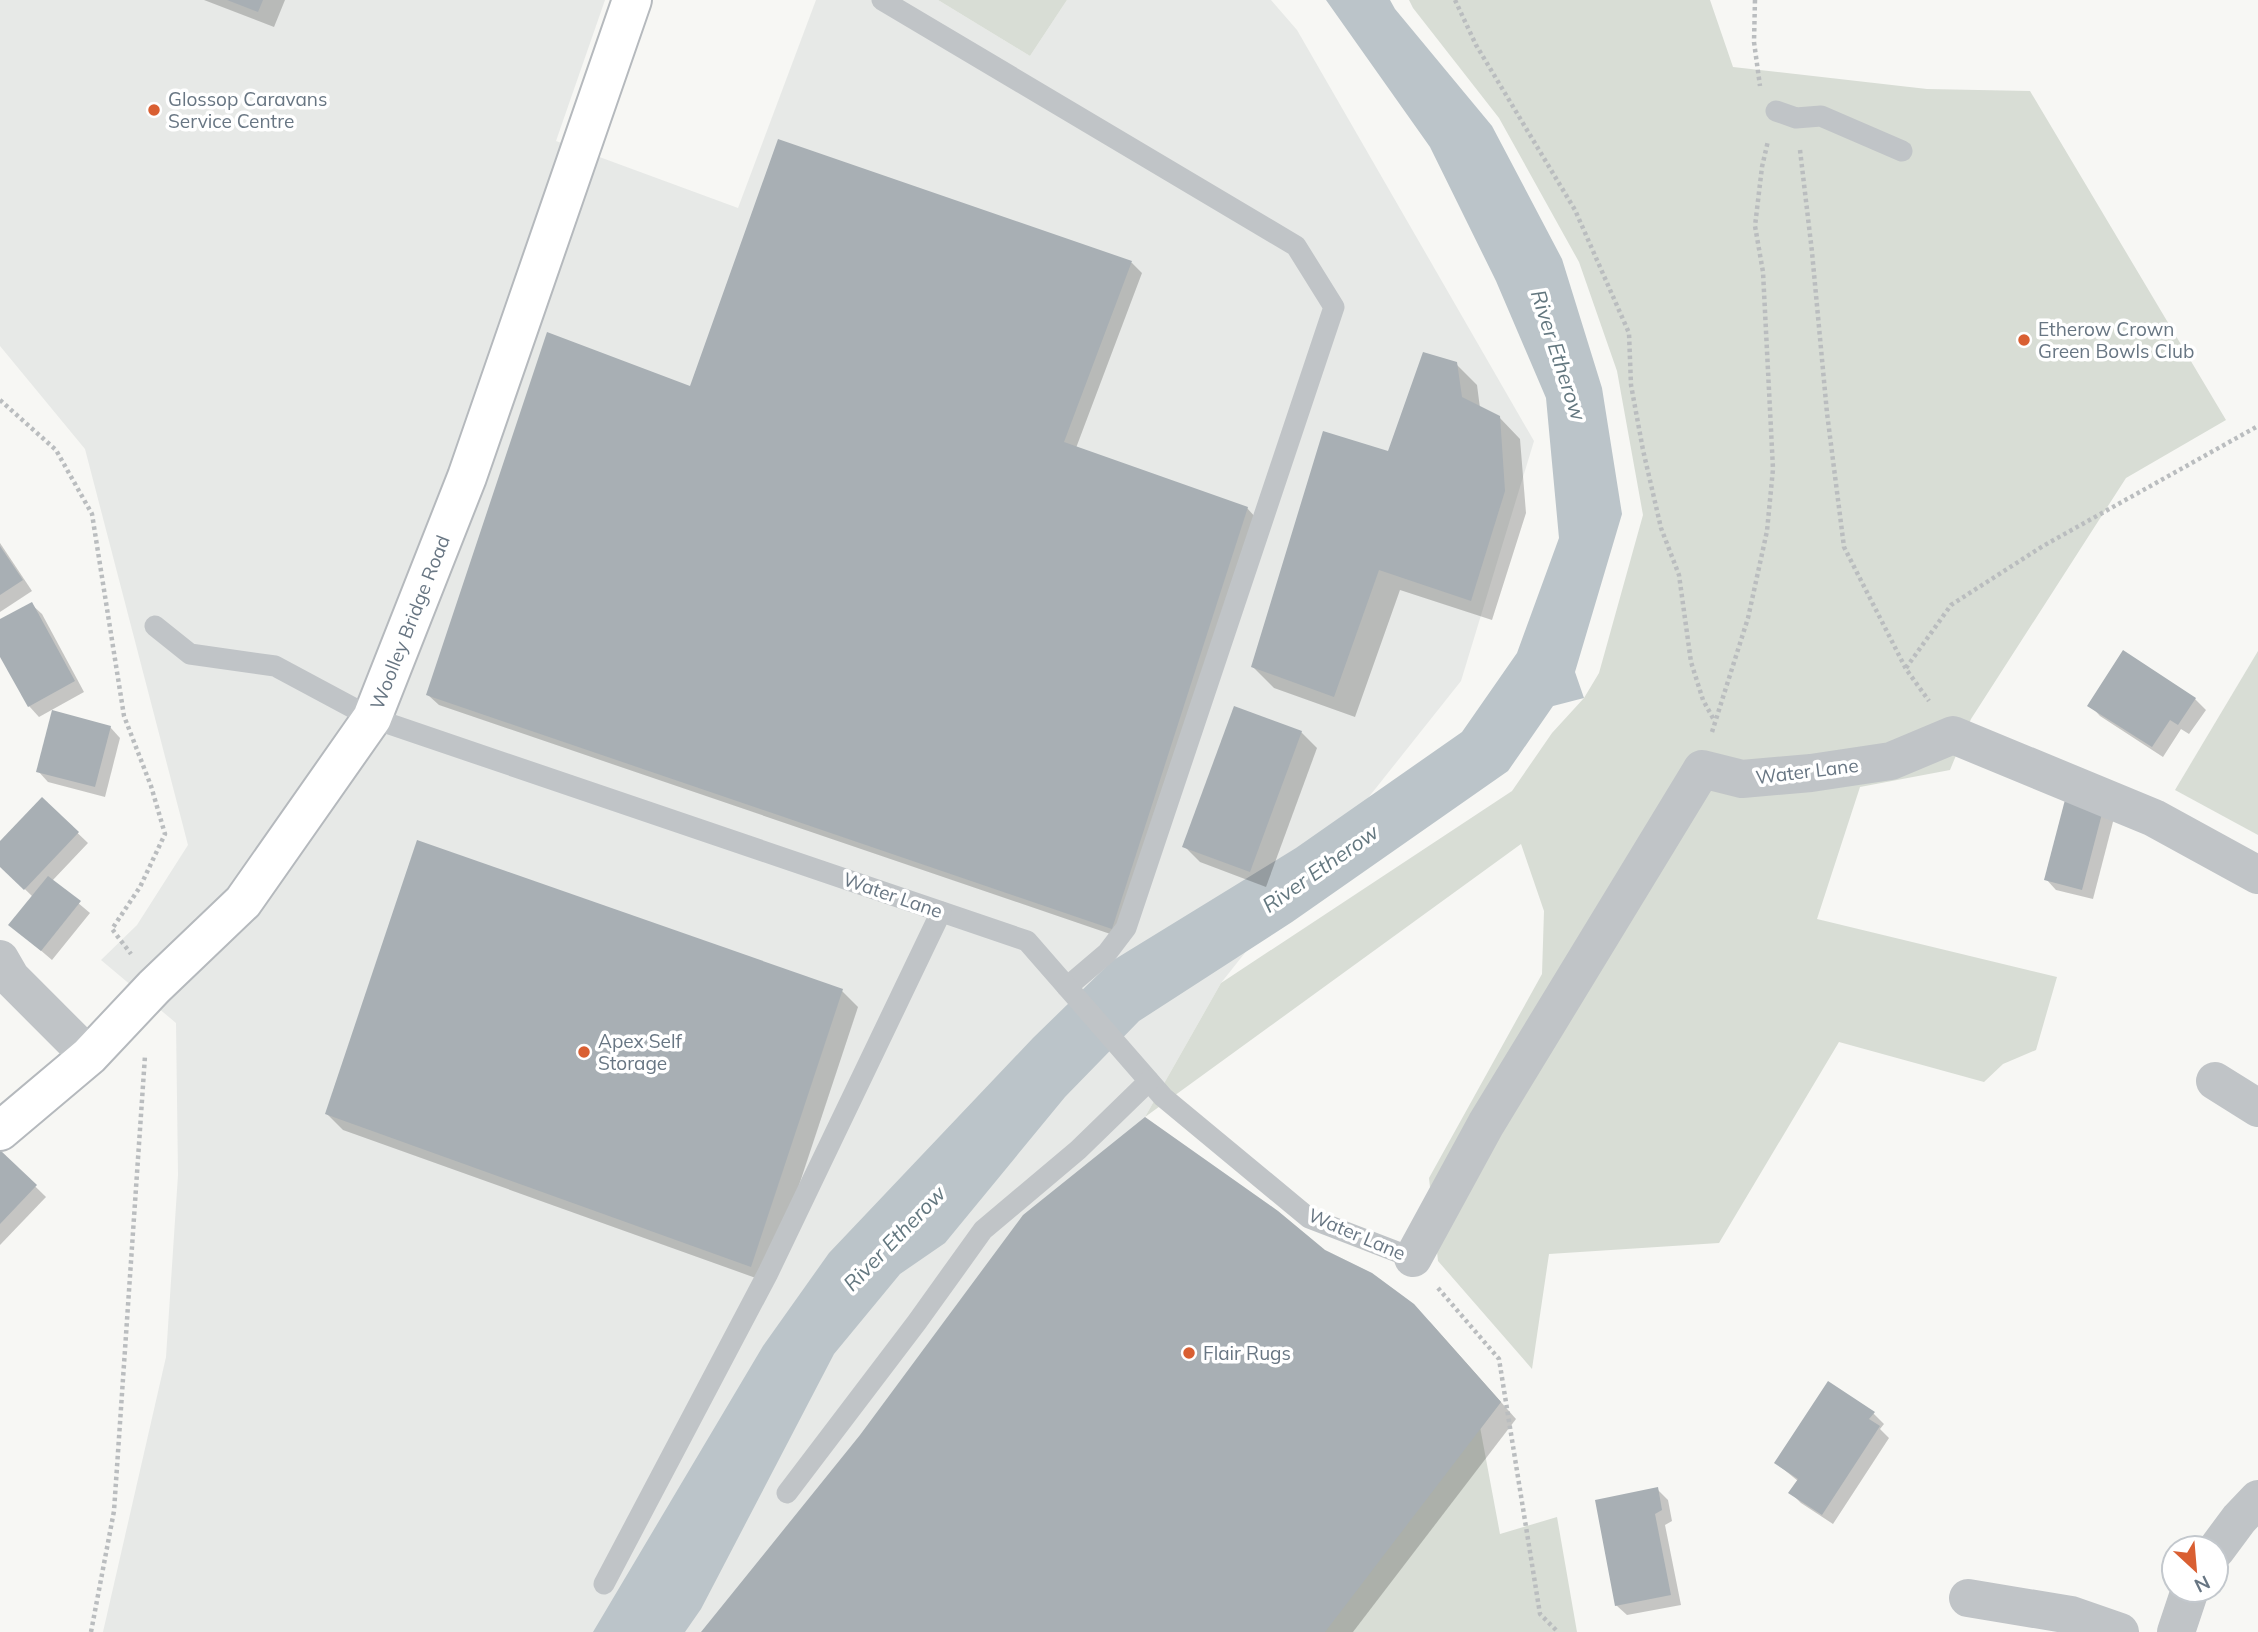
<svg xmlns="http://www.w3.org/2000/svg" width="2258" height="1632" font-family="Mulish,sans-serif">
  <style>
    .built { fill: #e7e9e7 }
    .green { fill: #d8ddd5 }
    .water { fill: #bbc4c9 }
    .shadow { fill: #0003 }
    .building { fill: #a8afb4 }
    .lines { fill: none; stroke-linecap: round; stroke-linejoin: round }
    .secondary-casing { stroke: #b5b9bd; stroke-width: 42 }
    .path { stroke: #babdbf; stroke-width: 4.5; stroke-dasharray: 3.5 3.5; stroke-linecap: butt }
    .lane { stroke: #c0c4c7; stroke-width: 21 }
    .street { stroke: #c0c4c7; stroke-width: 38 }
    .secondary { stroke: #fff; stroke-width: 38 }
    .poi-dot { fill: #d95f32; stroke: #fff; stroke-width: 2.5 }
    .labels { text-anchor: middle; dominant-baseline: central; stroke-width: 7; stroke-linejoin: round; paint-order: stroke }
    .poi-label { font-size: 19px; fill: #687683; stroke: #fff; text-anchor: start }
    .street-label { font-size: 19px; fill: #687683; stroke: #fff }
    .water-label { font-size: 21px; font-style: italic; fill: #63777f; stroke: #fff }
  </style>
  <rect width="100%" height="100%" fill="#f7f7f4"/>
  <!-- built -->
  <polygon class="built" points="0,0 605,0 556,141 738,208 816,0 938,0 1030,56 1067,0 1271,0 1297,30 1534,441 1461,681 1221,983 1145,1117 1278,1211 1325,1250 1372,1273 1414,1304 1501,1402 1325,1632 103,1632 166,1357 178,1175 176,1023 101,960 137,925 188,845 85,449 0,346"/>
  <!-- green -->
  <g class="green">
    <polygon points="938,0 1067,0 1030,56"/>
    <polygon points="1409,0 1710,0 1733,67 1927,89 2030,91 2226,420 2126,478 1971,719 1950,770 1860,787 1817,919 2057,977 2036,1050 2003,1064 1984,1082 1839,1042 1719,1243 1549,1254 1532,1369 1438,1261 1429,1178 1542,974 1544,911 1521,844 1145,1117 1221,983 1512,791 1552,733 1584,698 1599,673 1643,515 1617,371 1579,262 1499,118 1413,8"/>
    <polygon points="2258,651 2258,835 2175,790"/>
    <polygon points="1480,1427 1500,1534 1557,1517 1577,1632 1324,1632"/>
  </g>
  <!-- water -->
  <polygon class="water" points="1326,0 1390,0 1395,9 1492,126 1562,259 1602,388 1622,514 1575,672 1584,698 1553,706 1508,771 1292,922 1139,1021 1065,1097 945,1243 900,1274 834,1354 701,1609 685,1632 593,1632 763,1346 829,1253 1033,1038 1112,961 1296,848 1462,732 1517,653 1559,538 1546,398 1496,281 1430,147"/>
  <!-- shadow -->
  <g class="shadow">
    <polygon points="204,0 285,0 274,27"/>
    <polygon points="779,142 1132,263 1142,273 1076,448 1247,508 1257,519 1122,938 439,705 428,695 691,388"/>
    <polygon points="1456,364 1477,385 1480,408 1499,417 1520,439 1526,513 1492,620 1400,590 1355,717 1274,688 1253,667 1389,453"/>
    <polygon points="0,543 32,591 0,612"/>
    <polygon points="31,604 42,614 84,692 39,717 29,706 0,654 0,621"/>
    <polygon points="2195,699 2206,710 2189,734 2181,729 2163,757 2100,716 2090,705"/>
    <polygon points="110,727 120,738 105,797 48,782 38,771"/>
    <polygon points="1301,732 1317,748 1266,887 1200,862 1184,846"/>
    <polygon points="42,799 88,843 52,881 90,913 52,960 11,925 33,897 0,865 0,844"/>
    <polygon points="2067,799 2114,818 2093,899 2056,890 2046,879"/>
    <polygon points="842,991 858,1007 767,1282 343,1130 327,1114"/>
    <polygon points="0,1152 46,1197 0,1245"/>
    <polygon points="1324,1251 1430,1322 1516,1419 1353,1632 703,1632"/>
    <polygon points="1873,1413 1884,1424 1880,1429 1889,1438 1833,1524 1801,1503 1791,1493 1798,1481 1776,1463"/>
    <polygon points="1657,1489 1668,1500 1672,1521 1665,1525 1681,1605 1627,1615 1616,1605"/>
  </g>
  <!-- building -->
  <g class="building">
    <polygon points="227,0 263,0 258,12"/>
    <polygon points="778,139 1132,261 1064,442 1248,507 1112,929 426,695 547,332 690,386"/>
    <polygon points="1423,352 1457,362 1462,397 1500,416 1505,491 1471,601 1379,570 1334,697 1251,667 1323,431 1388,451"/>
    <polygon points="0,546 23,580 0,595"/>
    <polygon points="32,602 75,681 28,707 0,657 0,619"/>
    <polygon points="2123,650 2196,698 2178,725 2170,720 2152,747 2087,706"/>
    <polygon points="1234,706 1302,731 1250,872 1182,847"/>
    <polygon points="52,710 111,726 95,787 36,772"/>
    <polygon points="2066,796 2104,806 2082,890 2044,880"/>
    <polygon points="42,797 79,832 24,890 0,867 0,841"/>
    <polygon points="417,840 843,989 751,1267 325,1114"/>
    <polygon points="48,876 81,901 41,951 8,925"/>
    <polygon points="1145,1117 1278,1211 1325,1250 1372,1273 1414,1304 1501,1402 1325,1632 701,1632 860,1435 1023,1215"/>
    <polygon points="0,1150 37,1185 0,1224"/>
    <polygon points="1828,1381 1875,1412 1869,1419 1880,1426 1822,1515 1788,1493 1798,1479 1774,1463"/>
    <polygon points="1658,1487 1662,1510 1655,1514 1671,1595 1615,1606 1595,1500"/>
  </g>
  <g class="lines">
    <!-- secondary casing -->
    <g class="secondary-casing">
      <g id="secondary">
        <path id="s1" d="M0,1131L89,1056L154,987L243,902L372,718L467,477L632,0"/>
      </g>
    </g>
    <!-- path -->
    <g class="path">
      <polyline points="1455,0 1476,45 1575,210 1629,333 1631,385 1643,450 1661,528 1679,575 1691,662 1703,700 1714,720"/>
      <polyline points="1755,0 1754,42 1760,86"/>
      <polyline points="1800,150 1812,252 1827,413 1844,547 1906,669 1929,701"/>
      <polyline points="0,400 56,450 92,514 124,716 151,786 165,834 140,887 112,929 131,954"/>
      <polyline points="1906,668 1951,605 2043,546 2258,426"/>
      <polyline points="1712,732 1748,618 1767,531 1773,469 1763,272 1755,226 1762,167 1768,141"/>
      <polyline points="1438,1288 1499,1359 1540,1614 1558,1632"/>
      <polyline points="91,1632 114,1511 145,1056"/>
    </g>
    <!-- lane -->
    <g class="lane">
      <polyline points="882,0 1296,246 1334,307 1126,928 1107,953 1067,987"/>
      <polyline points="1776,111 1796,118 1821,116 1902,151"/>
      <polyline points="155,626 190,654 275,666 372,718 1027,941 1163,1097 1309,1218 1413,1258"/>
      <polyline points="787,1493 917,1322 983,1230 1078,1150 1149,1081"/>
      <polyline points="604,1584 768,1273 941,912"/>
    </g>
    <!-- street -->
    <g class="street">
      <polyline points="0,959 11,978 89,1056"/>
      <polyline points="2215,1081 2258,1108"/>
      <polyline points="1413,1258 1486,1124 1702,769 1742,779 1811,773 1891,761 1953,735 2154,818 2258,875"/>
      <polyline points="2216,1550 2239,1519 2258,1499"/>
      <polyline points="1968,1598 2071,1615 2120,1632"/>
      <polyline points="2176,1632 2190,1590"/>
    </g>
    <!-- secondary -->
    <use href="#secondary" class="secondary"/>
  </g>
  <!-- markers -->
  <g class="poi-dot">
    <circle cx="154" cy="110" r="7"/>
    <circle cx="2024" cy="340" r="7"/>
    <circle cx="584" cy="1052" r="7"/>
    <circle cx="1189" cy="1353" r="7"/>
  </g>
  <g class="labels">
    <!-- poi labels -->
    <g class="poi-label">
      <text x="168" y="99">Glossop Caravans<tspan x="168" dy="22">Service Centre</tspan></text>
      <text x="2038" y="329">Etherow Crown<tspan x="2038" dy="22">Green Bowls Club</tspan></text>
      <text x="598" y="1041">Apex Self<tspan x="598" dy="22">Storage</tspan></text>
      <text x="1203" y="1353">Flair Rugs</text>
    </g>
    <!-- street labels -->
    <g class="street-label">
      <text stroke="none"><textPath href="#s1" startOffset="662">Woolley Bridge Road</textPath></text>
      <text transform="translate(1807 771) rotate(-7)">Water Lane</text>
      <text transform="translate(893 895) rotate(19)">Water Lane</text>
      <text transform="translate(1357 1234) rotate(23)">Water Lane</text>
    </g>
    <!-- water labels -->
    <g class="water-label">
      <text transform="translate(1559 355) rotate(72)">River Etherow</text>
      <text transform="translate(1320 868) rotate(-35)">River Etherow</text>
      <text transform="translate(894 1238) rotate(-46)">River Etherow</text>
    </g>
  </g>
  <!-- north arrow -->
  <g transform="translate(2195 1569) rotate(154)"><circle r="33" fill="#ffffff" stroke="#c3c8cd" stroke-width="2"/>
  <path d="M0-5L12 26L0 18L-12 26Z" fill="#d95f32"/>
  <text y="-10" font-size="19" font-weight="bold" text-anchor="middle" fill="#687683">N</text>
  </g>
</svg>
